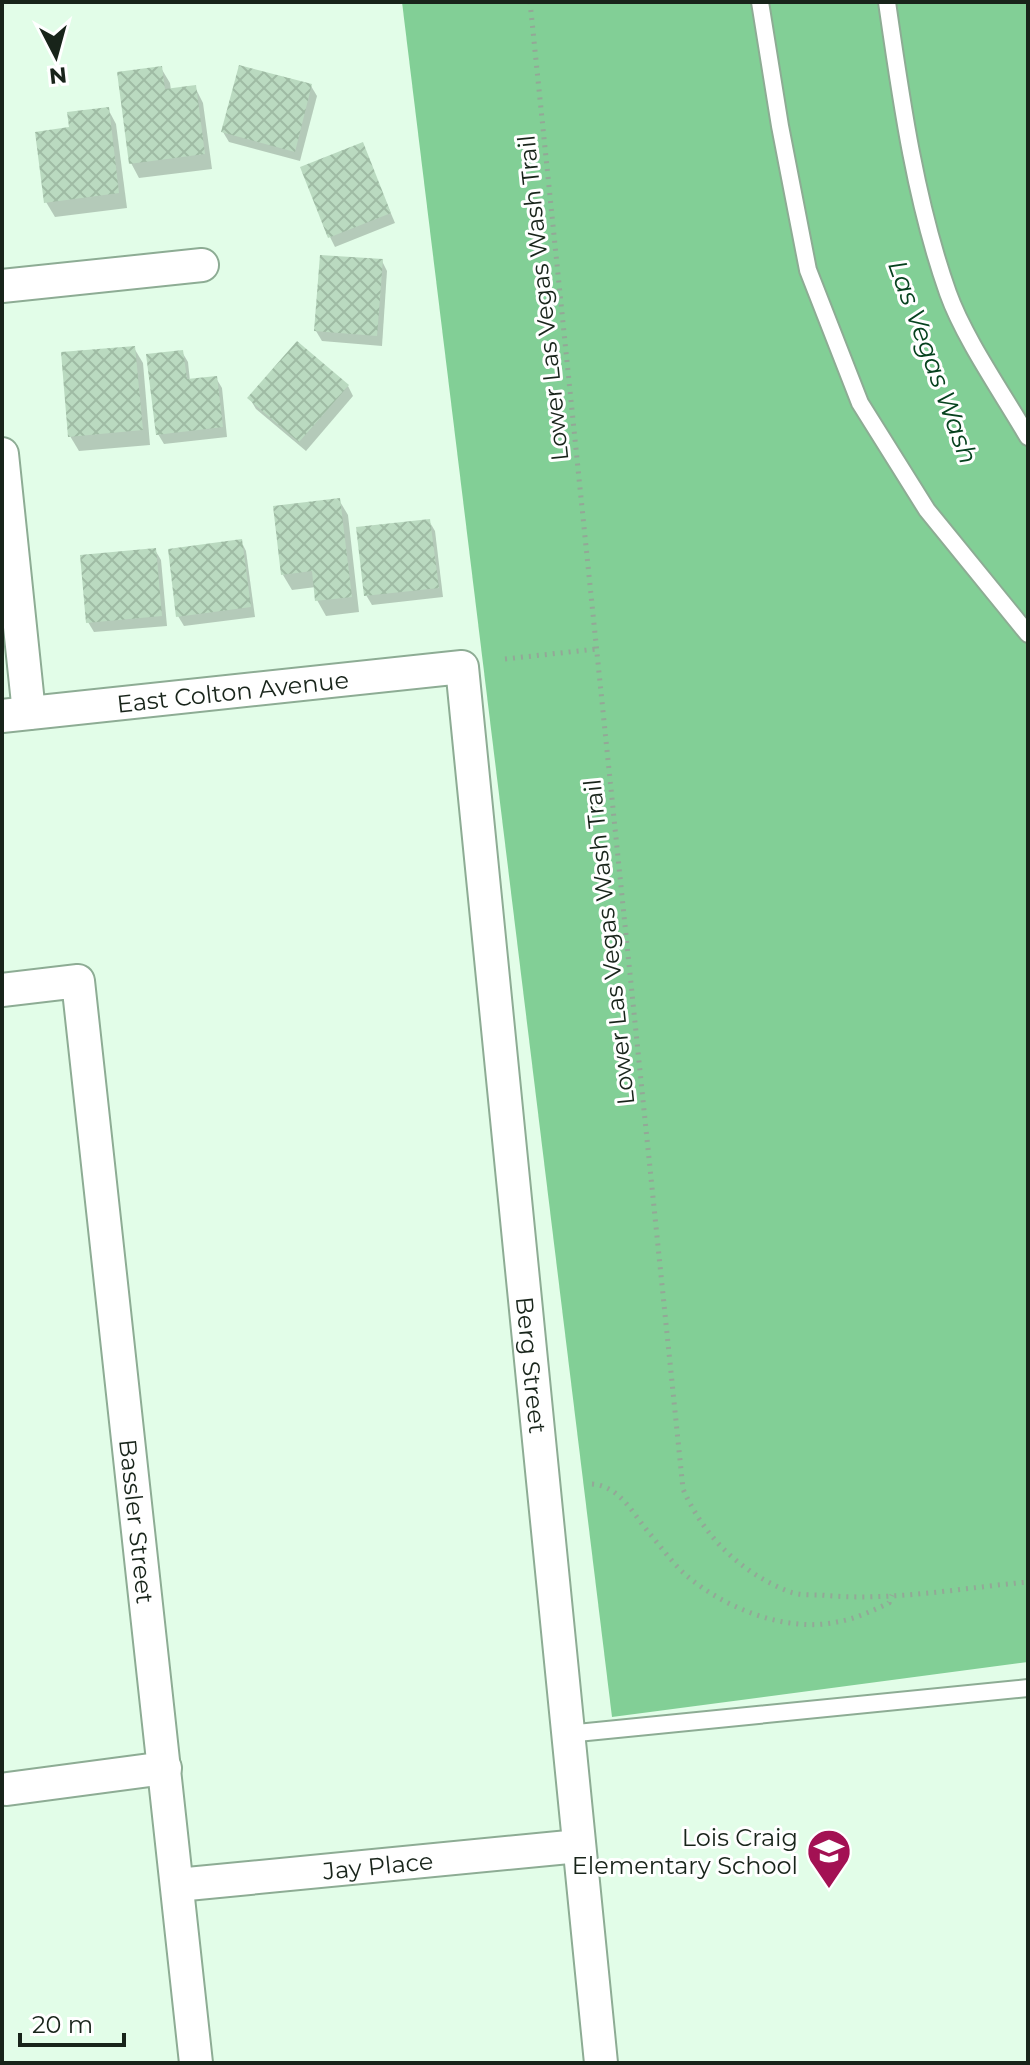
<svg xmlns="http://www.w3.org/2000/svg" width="1030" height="2065" font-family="Montserrat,sans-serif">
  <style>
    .water { fill: #82cf96 }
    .shadow { fill: #0003 }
    .building { fill: url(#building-cross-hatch) }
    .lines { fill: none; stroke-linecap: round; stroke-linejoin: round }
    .lane-casing { stroke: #8dac94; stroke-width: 20 }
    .street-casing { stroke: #8dac94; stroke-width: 36 }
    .path { stroke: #93a897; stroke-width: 5; stroke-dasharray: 2 6; stroke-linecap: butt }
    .lane { stroke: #fff; stroke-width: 16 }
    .street { stroke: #fff; stroke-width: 32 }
    .labels { text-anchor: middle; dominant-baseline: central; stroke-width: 6; stroke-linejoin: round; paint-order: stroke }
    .street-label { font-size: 24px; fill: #18241a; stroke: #fff }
    .poi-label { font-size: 24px; fill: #18241a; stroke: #fff; text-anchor: end }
    .water-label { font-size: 26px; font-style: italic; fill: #06421e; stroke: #fff }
  </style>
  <defs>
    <pattern id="building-cross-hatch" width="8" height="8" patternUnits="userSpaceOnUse" patternTransform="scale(2)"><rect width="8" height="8" fill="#badac0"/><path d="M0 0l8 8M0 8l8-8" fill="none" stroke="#9fbba4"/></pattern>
  </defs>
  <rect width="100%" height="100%" fill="#e2fde8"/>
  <!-- water -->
  <polygon class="water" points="402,2 1028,2 1028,1662 612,1717"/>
  <!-- shadow -->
  <g class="shadow">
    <polygon points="161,68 170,83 171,90 195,87 203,103 212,169 139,178 131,163"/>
    <polygon points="311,86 317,96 300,161 229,142 223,132"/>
    <polygon points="108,109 116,124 127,208 55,217 46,202 71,129"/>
    <polygon points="365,152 395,223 335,247 330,237"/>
    <polygon points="382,261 387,271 382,346 322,341 316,331"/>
    <polygon points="134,348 143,363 150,445 79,451 70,436"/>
    <polygon points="182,352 188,362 190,381 216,378 222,388 227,437 164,444 158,434"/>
    <polygon points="348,386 353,396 306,451 256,409 250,399"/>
    <polygon points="339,500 348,515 359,612 326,616 317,600 316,587 292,590 283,575"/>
    <polygon points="429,521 435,531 443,597 372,605 366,595"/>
    <polygon points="241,541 246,551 255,617 184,626 178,616"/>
    <polygon points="155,550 161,560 167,626 94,632 88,622"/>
  </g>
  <!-- building -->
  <g class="building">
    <polygon points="239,65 312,84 295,152 221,132"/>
    <polygon points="162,66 165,89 196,85 205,154 129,164 117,72"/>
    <polygon points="109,107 119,193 44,203 35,132 69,127 67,112"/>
    <polygon points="363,142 391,213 328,238 300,167"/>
    <polygon points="320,255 383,259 377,336 314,331"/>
    <polygon points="297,341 349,385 299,442 247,398"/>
    <polygon points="135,346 143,430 68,437 61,352"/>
    <polygon points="183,350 187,379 217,376 223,427 156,435 146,354"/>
    <polygon points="340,498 352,597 315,601 312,571 281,575 273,506"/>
    <polygon points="430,519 439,588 364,596 356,527"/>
    <polygon points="242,539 251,607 176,617 168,549"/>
    <polygon points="156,548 162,616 86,623 80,555"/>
  </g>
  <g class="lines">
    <!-- lane casing -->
    <g class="lane-casing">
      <g id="lane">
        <polyline points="760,2 780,126 808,270 860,403 927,510 1028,634"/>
        <path d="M887,2C901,99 915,200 948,293C964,338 1003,394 1028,437"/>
        <polyline points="567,1734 1028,1688"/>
      </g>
    </g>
    <!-- street casing -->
    <g class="street-casing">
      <g id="street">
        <polyline points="2,286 202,265"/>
        <polyline points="2,454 29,713"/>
        <path id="s1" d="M2,716L462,667L601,2063"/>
        <path id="s2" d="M2,990L78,981L196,2063"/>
        <polyline points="7,1789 165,1768"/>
        <path id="s3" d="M177,1885L579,1846"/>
      </g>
    </g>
    <!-- path -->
    <g class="path">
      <path d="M530,2L683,1489C704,1537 741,1573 790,1592C799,1595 811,1595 821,1595C889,1602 960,1588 1028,1582"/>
      <polyline points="505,659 597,649"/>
      <path d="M592,1484C620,1486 633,1514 650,1534C662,1548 673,1564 687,1576C725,1608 786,1633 837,1622C855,1619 872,1611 889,1603L892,1595"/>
    </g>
    <!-- lane -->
    <use href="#lane" class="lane"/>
    <!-- street -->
    <use href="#street" class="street"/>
  </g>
  <!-- icons -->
  <defs>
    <g id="school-pin" transform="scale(2.3)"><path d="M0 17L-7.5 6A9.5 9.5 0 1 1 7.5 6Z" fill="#a31153" stroke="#fff"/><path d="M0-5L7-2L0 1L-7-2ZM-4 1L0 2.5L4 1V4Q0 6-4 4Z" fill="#fff"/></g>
  </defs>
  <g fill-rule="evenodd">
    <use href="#school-pin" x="829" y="1851"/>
  </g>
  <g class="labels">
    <!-- street labels -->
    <g class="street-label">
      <text transform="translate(543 298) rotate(-96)">Lower Las Vegas Wash Trail</text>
      <text stroke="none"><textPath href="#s1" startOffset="232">East Colton Avenue</textPath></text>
      <text transform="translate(609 942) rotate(-96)">Lower Las Vegas Wash Trail</text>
      <text stroke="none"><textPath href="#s1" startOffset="1164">Berg Street</textPath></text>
      <text stroke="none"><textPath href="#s2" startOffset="620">Bassler Street</textPath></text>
      <text stroke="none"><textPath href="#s3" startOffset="202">Jay Place</textPath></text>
    </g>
    <!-- poi labels -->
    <g class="poi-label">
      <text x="798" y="1837">Lois Craig<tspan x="798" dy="28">Elementary School</tspan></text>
    </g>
    <!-- water labels -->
    <g class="water-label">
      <text transform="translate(933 362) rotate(70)">Las Vegas Wash</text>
    </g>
  </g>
  <!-- border -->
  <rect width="1030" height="2065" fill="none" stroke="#18241a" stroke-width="8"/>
  <!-- north arrow -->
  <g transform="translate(56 56) rotate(174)" stroke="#ffffff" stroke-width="6" paint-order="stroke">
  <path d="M0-6L14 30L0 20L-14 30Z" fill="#18241a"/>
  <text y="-12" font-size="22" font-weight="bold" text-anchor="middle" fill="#18241a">N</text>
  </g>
  <!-- scale -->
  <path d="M20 2033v12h104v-12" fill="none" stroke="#18241a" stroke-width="4"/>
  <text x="32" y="2033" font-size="24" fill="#18241a" stroke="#ffffff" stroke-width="6" paint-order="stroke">20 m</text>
</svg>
